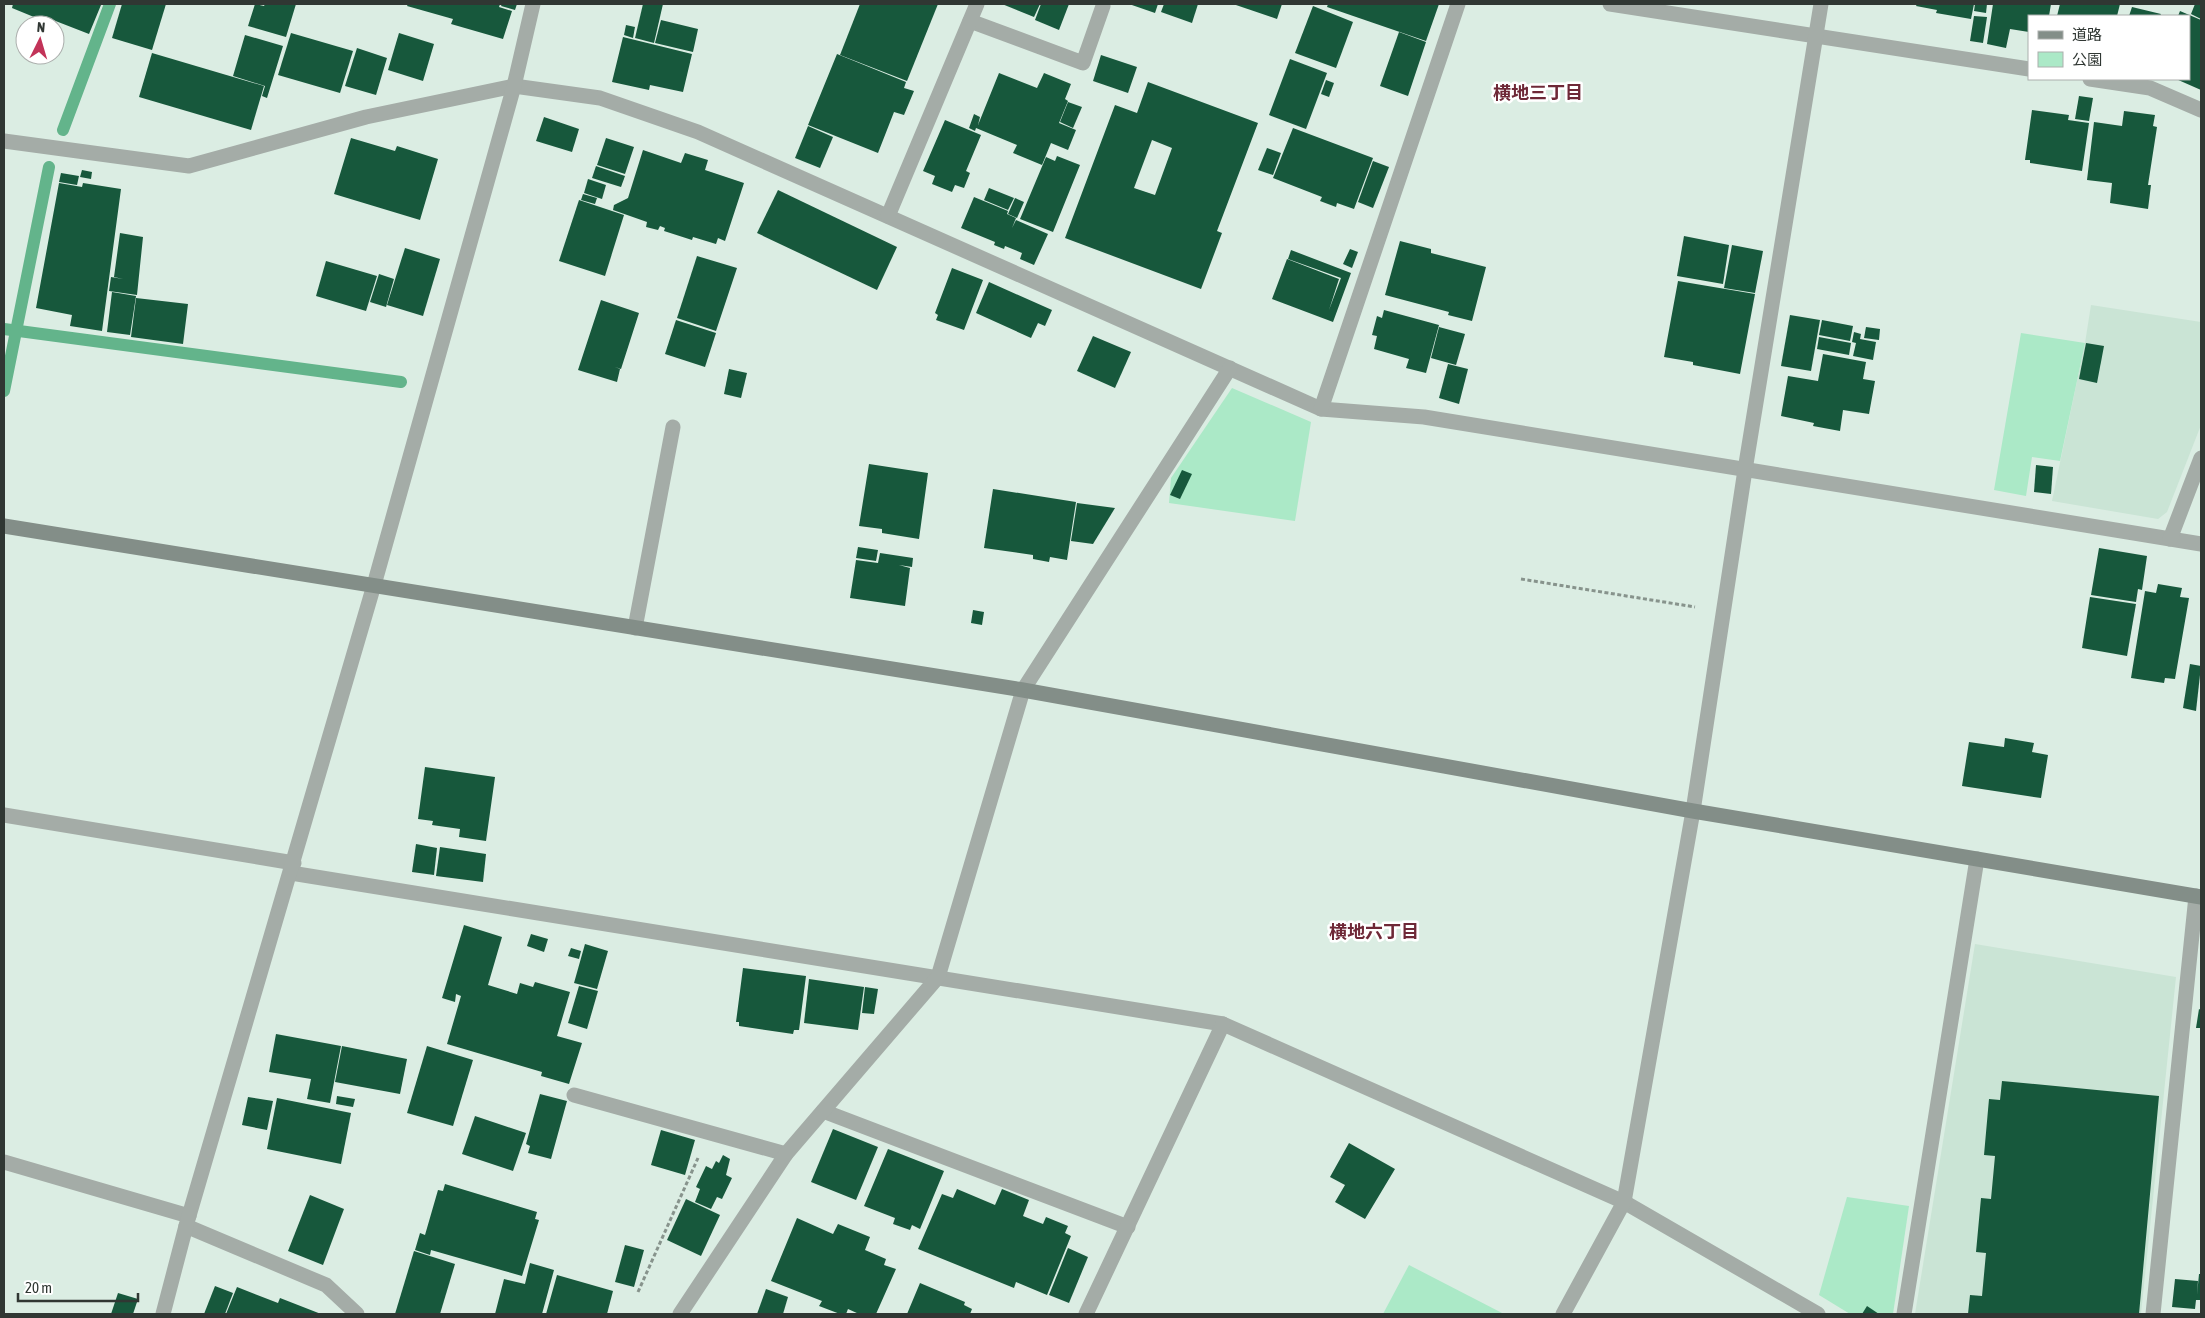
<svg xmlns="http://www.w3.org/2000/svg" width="2205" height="1318" font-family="'Asap Condensed','Noto Sans JP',sans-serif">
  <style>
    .built { fill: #cae4d5 }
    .green { fill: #abe9c7 }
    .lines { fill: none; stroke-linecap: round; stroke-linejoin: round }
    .stream { stroke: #63b48b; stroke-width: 12 }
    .building { fill: #17583c; fill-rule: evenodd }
    .path { stroke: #87938c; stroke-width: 3; stroke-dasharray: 4 2.5; stroke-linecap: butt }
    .lane { stroke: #a4aca7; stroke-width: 15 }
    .street { stroke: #a4aca7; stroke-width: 15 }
    .secondary { stroke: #838e88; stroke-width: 15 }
    .labels { text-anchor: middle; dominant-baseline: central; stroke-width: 5; stroke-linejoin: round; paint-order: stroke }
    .neighbourhood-label { font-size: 18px; font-weight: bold; fill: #6e2837; stroke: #fff }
  </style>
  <rect width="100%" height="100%" fill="#dbede3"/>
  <!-- built -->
  <g class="built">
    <polygon points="2091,305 2201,322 2201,425 2167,512 2158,519 2052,501 2085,343"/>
    <polygon points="1975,944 2176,977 2141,1314 1915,1314"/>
  </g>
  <!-- green -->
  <g class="green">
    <polygon points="2021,333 2085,343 2060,461 2032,457 2026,496 1994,490"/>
    <polygon points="1232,388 1311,422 1295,521 1169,503 1171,478"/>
    <polygon points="1847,1197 1909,1206 1893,1314 1850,1314 1819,1295"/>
    <polygon points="1409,1265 1504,1314 1383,1314"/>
  </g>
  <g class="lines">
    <!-- stream -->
    <g class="stream">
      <polyline points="63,130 110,4"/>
      <polyline points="4,329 401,382"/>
      <polyline points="4,391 49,167"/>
    </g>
  </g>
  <!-- building -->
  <g class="building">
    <polygon points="13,4 97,4 101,5 89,34 53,20 51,24 12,8"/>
    <polygon points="122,4 166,4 152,50 112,38"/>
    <polygon points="255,4 264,6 265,4 296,4 286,37 248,26"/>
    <polygon points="408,4 500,4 499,7 512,11 503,39 451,24 453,19 407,6"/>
    <polygon points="502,4 517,4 515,10 501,6"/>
    <polygon points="643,4 663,4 654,43 635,38"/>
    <polygon points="860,4 938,4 907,81 840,55"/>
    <polygon points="1002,4 1040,4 1034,17"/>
    <polygon points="1041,4 1069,4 1059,30 1035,20"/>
    <polygon points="1129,4 1158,4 1155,13"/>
    <polygon points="1164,4 1198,4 1192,23 1161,12"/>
    <polygon points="1233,4 1282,4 1277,19"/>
    <polygon points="1328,4 1439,4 1426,41 1327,7"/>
    <polygon points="1917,4 1974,4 1971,19 1936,13 1937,10 1916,6"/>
    <polygon points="1975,4 1987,4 1986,13 1974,11"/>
    <polygon points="1993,4 2051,4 2049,16 2029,16 2029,32 2010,29 2006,48 1987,44"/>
    <polygon points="2060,4 2120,4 2117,16 2057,16"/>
    <polygon points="2195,4 2201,4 2201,19 2191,14"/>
    <polygon points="1313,6 1353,22 1336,68 1295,53"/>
    <polygon points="2132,7 2161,14 2160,16 2129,16"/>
    <polygon points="2180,11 2201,20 2201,90 2176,79 2189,79 2189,16 2178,16"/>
    <polygon points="1974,16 1987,17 1983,43 1970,41"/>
    <polygon points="661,20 698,29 693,52 655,43"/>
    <polygon points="626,25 635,27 633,38 624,35"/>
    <polygon points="1399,32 1426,42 1408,96 1380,86"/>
    <polygon points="291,33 353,51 340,93 278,75"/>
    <polygon points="399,33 434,44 423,81 388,70"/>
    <polygon points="245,35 283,46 267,98 262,96 265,86 233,76"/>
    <polygon points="623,37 692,54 683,92 650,85 649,90 612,82"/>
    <polygon points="357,48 387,58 376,95 345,86"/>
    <polygon points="152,53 264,86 251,130 139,97"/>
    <polygon points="837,54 906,82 904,88 914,91 904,115 894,112 878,153 808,125"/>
    <polygon points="1101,55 1137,67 1128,93 1093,81"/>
    <polygon points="1290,59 1327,73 1306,129 1269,115"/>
    <polygon points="999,73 1037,88 1044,73 1071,84 1065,99 1068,101 1059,123 1076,130 1068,150 1051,143 1042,165 1013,153 1017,145 976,128 975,131 969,128 974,114 980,117 978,125"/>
    <polygon points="1326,80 1334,83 1329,97 1321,94"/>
    <path d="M1148,82L1258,123L1217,231L1222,233L1201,289L1065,238L1115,105L1137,113ZM1152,140L1172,148L1155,195L1134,188Z"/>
    <polygon points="2079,96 2093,98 2089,121 2075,119"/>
    <polygon points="1068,102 1082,107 1073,128 1060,122"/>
    <polygon points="2032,110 2069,115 2068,120 2089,123 2082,171 2030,163 2030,160 2025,160"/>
    <polygon points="2124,111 2155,115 2153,126 2157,127 2148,185 2151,185 2148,209 2110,203 2112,183 2087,180 2094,122 2122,126"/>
    <polygon points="544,117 579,129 572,152 536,141"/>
    <polygon points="945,120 981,135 966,171 970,173 964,188 955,185 952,192 932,184 935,176 923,171"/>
    <polygon points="808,126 833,137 820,168 795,158"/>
    <polygon points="1293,128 1373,158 1354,209 1337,203 1336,207 1320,201 1322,197 1273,178"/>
    <polygon points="351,138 395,151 397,146 438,159 420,220 334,194"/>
    <polygon points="606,138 634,147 625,174 597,165"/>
    <polygon points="1267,148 1281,153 1273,175 1258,170"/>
    <polygon points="643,150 681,163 685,153 708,160 705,170 744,183 725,241 718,238 716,244 693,237 692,240 664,231 665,228 660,226 658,230 646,227 647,222 613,210 614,205 628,198"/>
    <polygon points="1057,156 1080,165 1053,232 1020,219 1046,157 1055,161"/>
    <polygon points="1373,161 1389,167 1373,208 1358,202"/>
    <polygon points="596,166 625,176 621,187 592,178"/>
    <polygon points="82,170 92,172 91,179 80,177"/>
    <polygon points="61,173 79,176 77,185 59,182"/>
    <polygon points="588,179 606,185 602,199 584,193"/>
    <polygon points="59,183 82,187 83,183 121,189 102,331 70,326 72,315 36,308"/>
    <polygon points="989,188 1014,198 1008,210 984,200"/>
    <polygon points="778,190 897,247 877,290 757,233"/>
    <polygon points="583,194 597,198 595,204 581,200"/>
    <polygon points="974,197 1008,211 1007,214 1016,218 1012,228 1016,220 1048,234 1034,265 1020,259 1022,253 1005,246 1004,249 994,245 995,242 961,228"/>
    <polygon points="1015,198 1024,202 1017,218 1008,214"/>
    <polygon points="579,200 624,215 605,276 559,261"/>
    <polygon points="120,233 143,237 137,295 109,291 111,277 123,279 114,277"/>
    <polygon points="1684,236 1729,245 1723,284 1677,276"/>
    <polygon points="1400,241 1431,249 1431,253 1486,267 1472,321 1448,315 1449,312 1385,295"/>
    <polygon points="1732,245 1763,251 1755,293 1724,288"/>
    <polygon points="405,248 440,259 423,316 387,305"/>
    <polygon points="1350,249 1358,252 1352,268 1343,264"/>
    <polygon points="1291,250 1351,273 1333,322 1272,299 1287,259 1339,279 1329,310 1341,278 1288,259"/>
    <polygon points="697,256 737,268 716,331 677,318"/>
    <polygon points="326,261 377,276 366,311 316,296"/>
    <polygon points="952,268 983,280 964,330 936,320 938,315 935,313"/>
    <polygon points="379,274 394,279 386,307 370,302"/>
    <polygon points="1678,281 1755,294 1740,374 1693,365 1693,362 1664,357"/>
    <polygon points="989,282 1052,310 1045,326 1038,323 1031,338 976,313"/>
    <polygon points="112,292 136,296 130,335 107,332"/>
    <polygon points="136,298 188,304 183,344 131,337"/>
    <polygon points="601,300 639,313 621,369 615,367 620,369 617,382 578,370"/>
    <polygon points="1384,310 1439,325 1426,373 1406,368 1409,359 1374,349 1377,336 1372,335 1377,316 1382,318"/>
    <polygon points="1790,315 1820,320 1811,371 1781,366"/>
    <polygon points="676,320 716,333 705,367 665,354"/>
    <polygon points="1822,320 1853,326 1850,341 1819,335"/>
    <polygon points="1439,327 1465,334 1456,365 1431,358"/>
    <polygon points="1866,327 1880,329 1879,340 1864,338"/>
    <polygon points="1854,332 1861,334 1860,339 1876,342 1873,360 1853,356 1856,343 1852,342"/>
    <polygon points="1093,336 1131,352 1115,388 1077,371"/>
    <polygon points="1819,337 1851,343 1849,355 1817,349"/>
    <polygon points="2086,343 2104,346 2097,383 2079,379"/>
    <polygon points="1823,354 1866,362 1863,379 1875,381 1869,414 1843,410 1840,431 1813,426 1814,423 1781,416 1788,376 1818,381"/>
    <polygon points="1448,364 1468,369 1459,404 1439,398"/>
    <polygon points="729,369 747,373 741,398 724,394"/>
    <polygon points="869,464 928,473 919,539 882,533 882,529 859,526"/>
    <polygon points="2036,465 2053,467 2051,494 2034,492"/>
    <polygon points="1182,470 1192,474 1180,499 1170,495"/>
    <polygon points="993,489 1076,502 1067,560 1050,557 1049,562 1033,559 1033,555 984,548"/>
    <polygon points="1077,503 1115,508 1093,544 1071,541"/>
    <polygon points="858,547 878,550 876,561 856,558"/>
    <polygon points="2099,548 2147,556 2142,590 2138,589 2136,602 2091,595"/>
    <polygon points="880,553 913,558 912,567 899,565 910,568 905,606 850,598 856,560 878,563"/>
    <polygon points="2158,584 2182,588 2180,597 2189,598 2175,679 2165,678 2164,683 2131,678 2145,591 2156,593"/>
    <polygon points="2090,597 2136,604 2127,656 2082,648"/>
    <polygon points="973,610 984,612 982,625 971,623"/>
    <polygon points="2190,664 2201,666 2196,711 2183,708"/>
    <polygon points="2005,738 2034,743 2032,752 2048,755 2041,798 1962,786 1969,742 2004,747"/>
    <polygon points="425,767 495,777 486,841 459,837 460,829 432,825 433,821 418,819"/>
    <polygon points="416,844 437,848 434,875 412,872"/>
    <polygon points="440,847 486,854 483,882 436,876"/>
    <polygon points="464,925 502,937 488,985 517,994 520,983 533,987 535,982 570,992 557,1036 582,1043 569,1084 541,1076 542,1072 447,1044 461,996 456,994 455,1002 442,998"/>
    <polygon points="531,934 548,939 544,952 527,946"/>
    <polygon points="585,944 608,951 597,989 574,983"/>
    <polygon points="571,948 581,951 579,959 568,956"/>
    <polygon points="743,968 806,976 799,1030 794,1030 793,1034 739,1026 739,1022 736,1022"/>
    <polygon points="809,979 864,987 858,1030 804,1023"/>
    <polygon points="579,986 598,991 587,1029 568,1023"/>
    <polygon points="865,987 878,989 874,1014 862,1013"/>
    <polygon points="2199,1009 2201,1010 2201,1028 2196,1028"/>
    <polygon points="276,1034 341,1046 330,1103 307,1099 311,1079 269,1072"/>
    <polygon points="342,1046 407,1059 400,1094 335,1082"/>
    <polygon points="427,1046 473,1060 453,1126 407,1113"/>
    <polygon points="2002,1081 2159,1096 2139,1314 1968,1314 1970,1295 1982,1296 1986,1253 1976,1252 1981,1198 1991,1199 1995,1156 1984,1155 1989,1099 2000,1100"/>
    <polygon points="540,1094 567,1101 551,1159 528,1153 530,1146 526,1144"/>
    <polygon points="337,1096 355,1099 353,1107 336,1104"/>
    <polygon points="248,1097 273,1101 267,1130 242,1125"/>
    <polygon points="277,1098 351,1113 341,1164 267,1149"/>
    <polygon points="475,1116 526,1133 513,1171 462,1154"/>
    <polygon points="833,1129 878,1147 856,1200 811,1182"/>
    <polygon points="661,1130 695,1140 685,1175 651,1165"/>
    <polygon points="1349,1143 1395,1169 1365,1219 1335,1202 1345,1185 1330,1177"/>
    <polygon points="888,1149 944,1171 920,1229 912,1225 910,1230 893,1224 895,1218 864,1206"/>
    <polygon points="723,1155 730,1159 726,1175 732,1178 722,1199 717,1197 711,1209 695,1202 700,1189 696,1187 706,1166 712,1169 716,1161 719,1163"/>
    <polygon points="445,1184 537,1212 535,1219 539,1220 522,1276 431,1250 430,1255 415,1250 420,1233 425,1235 438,1190 443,1191"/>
    <polygon points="957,1189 995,1205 1002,1189 1029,1200 1023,1216 1043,1224 1046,1217 1068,1226 1065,1233 1071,1236 1047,1295 1016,1282 1014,1288 918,1249 942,1194 953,1198"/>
    <polygon points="310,1195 344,1209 323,1265 288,1251"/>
    <polygon points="686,1199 720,1215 701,1256 667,1240"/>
    <polygon points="797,1218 833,1234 838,1224 870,1237 865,1250 886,1259 884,1265 896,1269 876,1314 859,1314 848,1309 846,1314 840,1314 819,1306 822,1301 771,1281"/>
    <polygon points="625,1245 644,1250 634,1287 615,1282"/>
    <polygon points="1068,1248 1088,1257 1069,1303 1049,1295"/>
    <polygon points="414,1251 455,1264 440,1314 395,1314"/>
    <polygon points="530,1263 554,1270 542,1314 495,1314 504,1279 525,1284"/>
    <polygon points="2199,1274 2201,1274 2201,1300 2196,1300 2195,1309 2172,1307 2175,1279 2198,1281 2197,1295"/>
    <polygon points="557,1275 613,1291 607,1314 546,1314"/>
    <polygon points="920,1283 965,1302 964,1305 972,1309 970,1314 907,1314"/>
    <polygon points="215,1286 233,1293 225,1314 204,1314"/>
    <polygon points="237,1287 278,1303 280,1298 321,1314 226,1314"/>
    <polygon points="766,1289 788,1297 783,1314 757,1314"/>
    <polygon points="118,1293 138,1299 133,1314 111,1314"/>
    <polygon points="1867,1306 1879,1314 1862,1314"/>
  </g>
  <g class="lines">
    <!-- path -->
    <g class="path">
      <polyline points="1521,579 1695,607"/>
      <polyline points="638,1292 698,1158"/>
    </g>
    <!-- lane -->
    <g class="lane">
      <polyline points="970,21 1083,63 1103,6"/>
      <polyline points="635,628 673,427"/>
      <polyline points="574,1095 786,1154"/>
    </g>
    <!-- street -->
    <g class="street">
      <polyline points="1610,4 2029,69"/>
      <polyline points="2090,79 2150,88 2201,110"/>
      <polyline points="4,141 189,166 366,117 514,86 600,98 698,132 1321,409 1424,417 2201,544"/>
      <polyline points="888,216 977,4"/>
      <polyline points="1321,409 1458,4"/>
      <polyline points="2170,539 2201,458"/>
      <polyline points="4,815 294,863"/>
      <polyline points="291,873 1223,1024 1624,1202 1818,1314"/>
      <polyline points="823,1111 1128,1227"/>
      <polyline points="4,1162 189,1216"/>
      <polyline points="186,1226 326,1285 357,1314"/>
      <polyline points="163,1314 186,1226 374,585 514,86 533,4"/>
      <polyline points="680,1314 786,1154 938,977 1023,690 1230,368"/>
      <polyline points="1086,1314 1223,1024"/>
      <polyline points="1563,1314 1624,1202 1693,811 1745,470 1821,4"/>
      <polyline points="1904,1314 1977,859"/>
      <polyline points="2153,1314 2196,896"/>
    </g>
    <!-- secondary -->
    <polyline class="secondary" points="4,526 1023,690 1693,811 2201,897"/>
  </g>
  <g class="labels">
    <!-- neighbourhood labels -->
    <g class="neighbourhood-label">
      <text x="1538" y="92">横地三丁目</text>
      <text x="1374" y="931">横地六丁目</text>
    </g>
  </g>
  <!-- border -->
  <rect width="2205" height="1318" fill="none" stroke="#303733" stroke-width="10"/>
  <!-- legend -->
  <rect x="2028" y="15" width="162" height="65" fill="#ffffff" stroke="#acafad"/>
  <rect x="2038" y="31" width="25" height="8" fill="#838e88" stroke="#acafad"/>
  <text x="2072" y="40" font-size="15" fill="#303733">道路</text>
  <rect x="2038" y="52" width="25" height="15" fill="#abe9c7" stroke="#acafad"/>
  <text x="2072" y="65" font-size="15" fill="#303733">公園</text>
  <!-- north arrow -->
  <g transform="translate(40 40) rotate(5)"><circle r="24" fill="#ffffff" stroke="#acafad"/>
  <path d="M0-4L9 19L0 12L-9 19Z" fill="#c23358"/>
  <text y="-8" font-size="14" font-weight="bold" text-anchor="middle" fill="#303733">N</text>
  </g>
  <!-- scale -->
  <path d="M18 1293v8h120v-8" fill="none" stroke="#303733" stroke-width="2.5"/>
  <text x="25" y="1293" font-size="15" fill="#303733" stroke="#ffffff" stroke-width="4" paint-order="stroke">20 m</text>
</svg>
